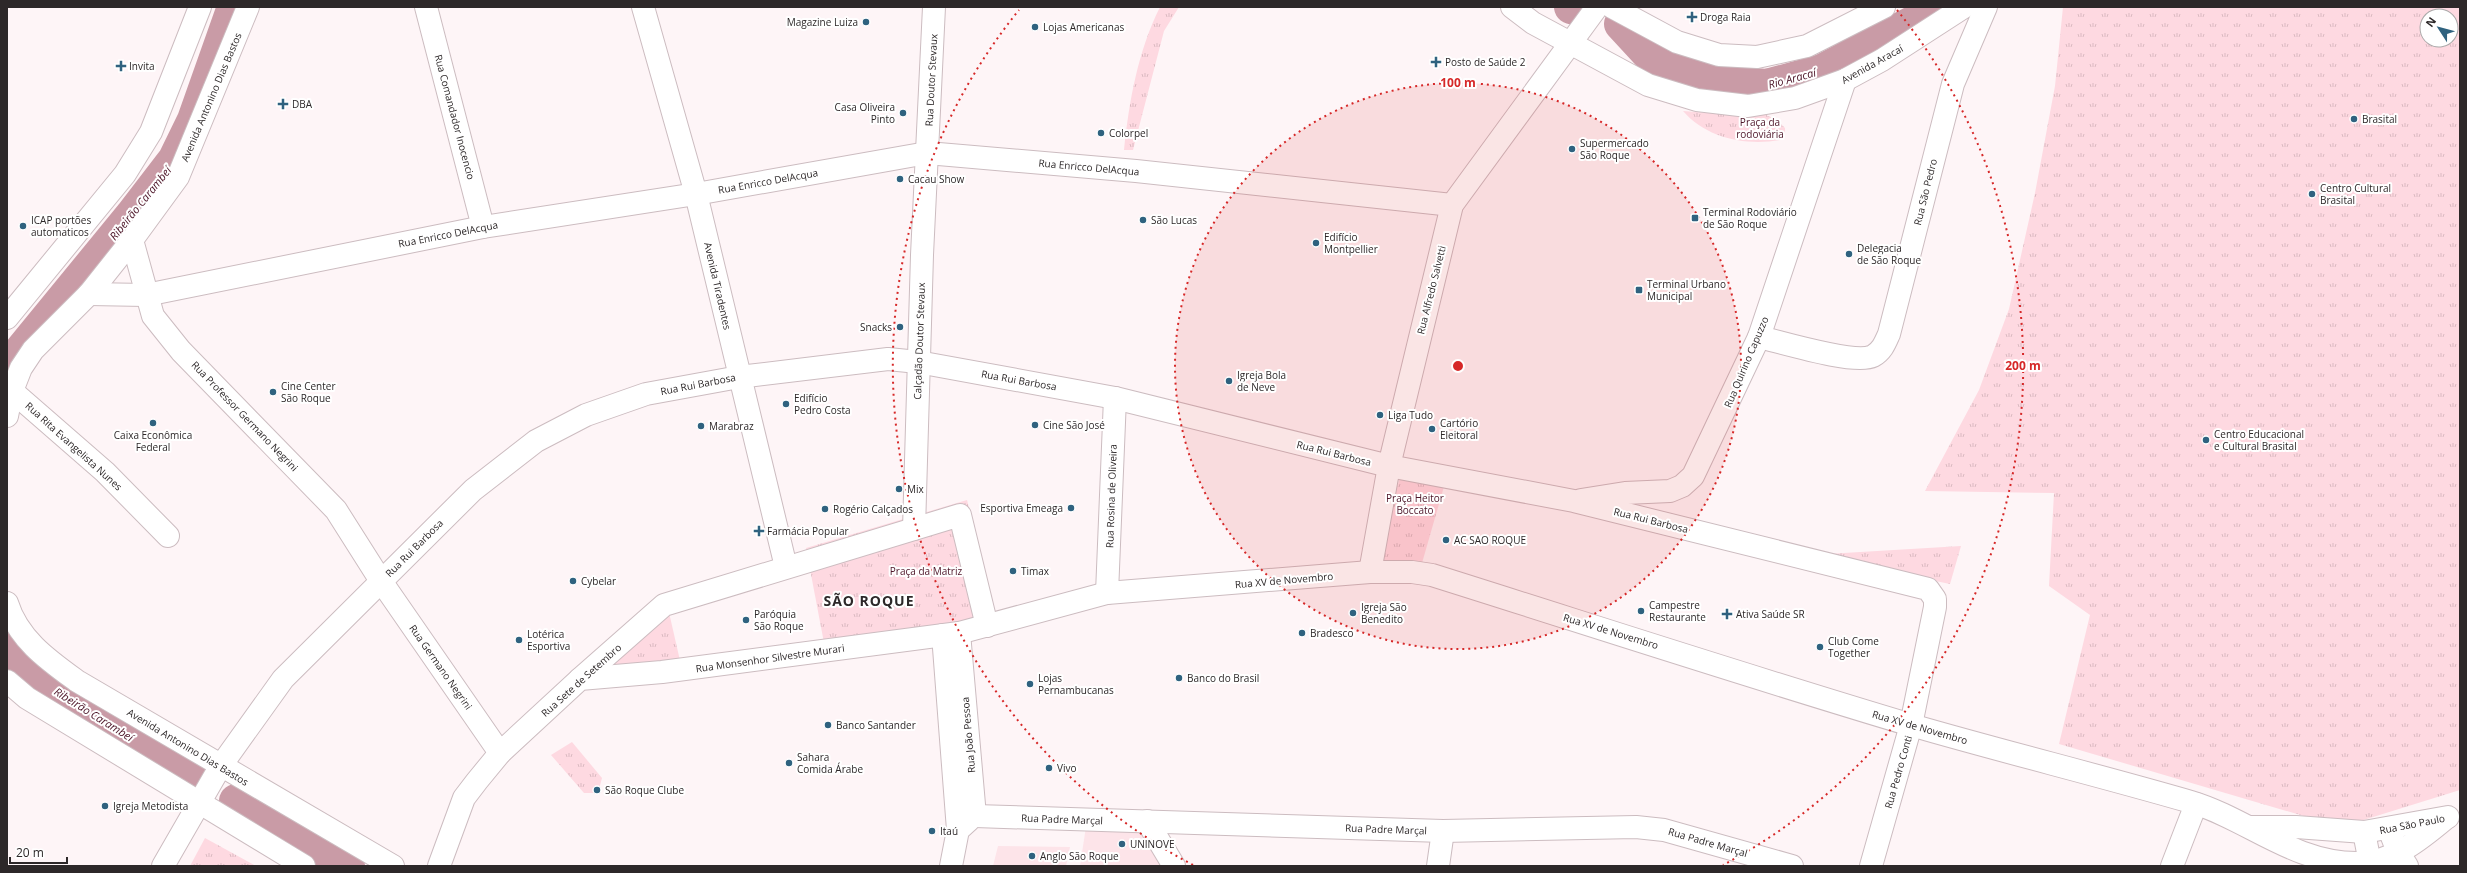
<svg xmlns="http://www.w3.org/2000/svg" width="2467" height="873" font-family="'Open Sans',sans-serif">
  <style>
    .built { fill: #fde4e9 }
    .park { fill: url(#park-tufts); fill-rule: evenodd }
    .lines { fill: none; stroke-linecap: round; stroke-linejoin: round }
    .river { stroke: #c99ba6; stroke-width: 34 }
    .street-casing { stroke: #ccbcc0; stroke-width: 24 }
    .secondary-casing { stroke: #ccbcc0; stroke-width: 24 }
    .street { stroke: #fff; stroke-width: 22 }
    .secondary { stroke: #fff; stroke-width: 22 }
    .ring { fill: none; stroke: #d62828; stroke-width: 2; stroke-dasharray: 2 4 }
    .poi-dot { fill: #2f627f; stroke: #fff; stroke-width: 1.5 }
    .labels { text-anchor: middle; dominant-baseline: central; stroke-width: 4; stroke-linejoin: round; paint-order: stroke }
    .poi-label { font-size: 10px; fill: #2d2829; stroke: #fff; text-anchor: start }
    .street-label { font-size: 10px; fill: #2d2829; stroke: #fff }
    .park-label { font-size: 10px; fill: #4d1528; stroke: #fff }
    .water-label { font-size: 11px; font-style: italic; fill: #4a1225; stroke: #fff }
    .district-label { font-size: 14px; font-weight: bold; letter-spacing: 1px; fill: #2d2829; stroke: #fff }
    .centre { fill: #d62828; stroke: #fff; stroke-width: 2 }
    .ring-label { font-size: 12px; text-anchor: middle; font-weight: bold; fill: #d62828; stroke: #fff; stroke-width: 4; stroke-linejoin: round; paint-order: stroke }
  </style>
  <defs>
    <pattern id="park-tufts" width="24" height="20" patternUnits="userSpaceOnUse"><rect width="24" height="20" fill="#fed9e1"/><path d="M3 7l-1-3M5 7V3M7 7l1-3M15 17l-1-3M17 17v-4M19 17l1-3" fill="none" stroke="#dabac1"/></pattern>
  </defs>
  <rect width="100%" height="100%" fill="#fef5f7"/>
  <!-- built -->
  <g class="built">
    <polygon points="1087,820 1147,821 1174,866 1080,866"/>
    <polygon points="998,846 1070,847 1066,866 993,866"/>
  </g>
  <!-- park -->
  <g class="park">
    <path d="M1160,7H1179L1164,31L1133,150H1124C1129,101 1138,51 1160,7Z"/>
    <path d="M2063,7H2460V790L2341,827L2059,744L2090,615L2049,586L2054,493L1925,491L1979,390L2009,309L2035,193L2055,86ZM2427,16H2451V40H2427Z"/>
    <path d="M1683,111L1737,115L1764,114L1777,120L1785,128V139C1749,147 1707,139 1683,111Z"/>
    <polygon points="1401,474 1445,483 1420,570 1374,569"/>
    <polygon points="967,500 976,536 993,618 824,643 806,548"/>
    <polygon points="1961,546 1950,584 1810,555"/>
    <polygon points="668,608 681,665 594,674"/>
    <polygon points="572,742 602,778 598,793 584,793 551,755"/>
    <polygon points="205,838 256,866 190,866"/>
  </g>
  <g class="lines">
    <!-- river -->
    <g class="river">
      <polyline points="1571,7 1586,11"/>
      <polyline points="1621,24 1657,63 1712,82 1767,86 1822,71 1942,7"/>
      <polyline points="13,366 19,353 132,215 175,159 194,120 234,7"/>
      <polyline points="7,643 30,672 70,701 190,774"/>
      <polyline points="236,801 348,866"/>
    </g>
    <!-- street casing -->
    <g class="street-casing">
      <g id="street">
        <polyline points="426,7 483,227"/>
        <polyline points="643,7 696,194 786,567"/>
        <polyline points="132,240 153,316 181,351 336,510 381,581 500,753"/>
        <polyline points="89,294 146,295 483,227 696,194 927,153 1136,171 1452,205"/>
        <path d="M1759,337C1781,342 1855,365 1873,356C1882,351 1885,343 1889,334L1953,84L1986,7"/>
        <polyline points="12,391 105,472 168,536"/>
        <polyline points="1581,500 1625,493 1670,491 1682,486 1693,476 1759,337 1845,80"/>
        <polyline points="914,529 922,255 934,7"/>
        <polyline points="1370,572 1389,466 1452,205 1597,7"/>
        <polyline points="1107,593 1115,398"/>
        <polyline points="959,633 975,816"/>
        <polyline points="943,635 958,830"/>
        <polyline points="580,679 664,605 960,515 987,626"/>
        <polyline points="975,816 1443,831 1636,827 1664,830 1792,866"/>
        <polyline points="1147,821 1174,866"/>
        <polyline points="2389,829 2398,852 2407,866"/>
        <polyline points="2364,832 2370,863 2374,866"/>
        <polyline points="163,866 220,767 283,679 473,490 536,441 586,415 646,394 739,377 888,359 918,362 1115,398 1389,466 1574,501 1928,589 1935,599 1935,607 1911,725 1871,866"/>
        <polyline points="951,866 958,830 969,820"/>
        <polyline points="1438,866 1443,831"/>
        <polyline points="2172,866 2196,804"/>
      </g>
    </g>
    <!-- secondary casing -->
    <g class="secondary-casing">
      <g id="secondary">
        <polyline points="1512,7 1533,23 1648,85 1697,100 1748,106 1795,98 1845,80 1882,60 1964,7"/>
        <polyline points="1612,7 1677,42 1719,55 1757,57 1807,46 1884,7"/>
        <polyline points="7,318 125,174 151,132 200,7"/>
        <polyline points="7,416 12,391 21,368 33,350 89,294 132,240 178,177 248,7"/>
        <path d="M7,603C18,639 48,660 77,681L393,866"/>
        <polyline points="7,681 27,698 304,866"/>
        <polyline points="2250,827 2296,827 2364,832 2448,817"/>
        <path d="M439,866L464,798L477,781L500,753L580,679L662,672L959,633L1107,593L1370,572H1412L1432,575C1591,625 1750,677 1911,725C2004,752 2098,775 2191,802C2248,819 2293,863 2357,863C2392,863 2421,839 2446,818"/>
      </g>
    </g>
    <!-- street -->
    <use href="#street" class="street"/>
    <!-- secondary -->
    <use href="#secondary" class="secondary"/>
  </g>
  <!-- distance rings -->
  <circle cx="1458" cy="366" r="283" fill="#d62828" fill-opacity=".12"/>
  <g class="ring">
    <circle cx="1458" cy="366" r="283"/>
    <path d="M1193 865A565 565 0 0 1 1019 10M1897 10A565 565 0 0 1 1723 865"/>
  </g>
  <!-- markers -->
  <g class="poi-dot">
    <path d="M1690 11h4v4h4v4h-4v4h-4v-4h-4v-4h4z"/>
    <circle cx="866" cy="22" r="4"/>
    <circle cx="1035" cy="27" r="4"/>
    <path d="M1434 56h4v4h4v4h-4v4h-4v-4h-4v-4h4z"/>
    <path d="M119 60h4v4h4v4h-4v4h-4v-4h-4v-4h4z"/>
    <path d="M281 98h4v4h4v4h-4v4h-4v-4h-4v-4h4z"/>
    <circle cx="903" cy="113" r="4"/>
    <circle cx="2354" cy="119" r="4"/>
    <circle cx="1101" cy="133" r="4"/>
    <circle cx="1572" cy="149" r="4"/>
    <circle cx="900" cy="179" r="4"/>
    <circle cx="2312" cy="194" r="4"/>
    <rect x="1691" y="214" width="8" height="8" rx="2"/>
    <circle cx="1143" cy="220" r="4"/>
    <circle cx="23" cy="226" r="4"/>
    <circle cx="1316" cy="243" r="4"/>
    <circle cx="1849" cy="254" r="4"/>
    <rect x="1635" y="286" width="8" height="8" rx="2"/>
    <circle cx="900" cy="327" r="4"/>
    <circle cx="1229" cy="381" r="4"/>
    <circle cx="273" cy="392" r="4"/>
    <circle cx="786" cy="404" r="4"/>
    <circle cx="1380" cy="415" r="4"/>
    <circle cx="153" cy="423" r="4"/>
    <circle cx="1035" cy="425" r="4"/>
    <circle cx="701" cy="426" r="4"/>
    <circle cx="1432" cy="429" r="4"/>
    <circle cx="2206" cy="440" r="4"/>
    <circle cx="899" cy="489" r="4"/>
    <circle cx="1071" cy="508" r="4"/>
    <circle cx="825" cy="509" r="4"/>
    <path d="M757 525h4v4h4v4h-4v4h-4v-4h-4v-4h4z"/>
    <circle cx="1446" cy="540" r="4"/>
    <circle cx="1013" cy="571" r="4"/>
    <circle cx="573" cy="581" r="4"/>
    <circle cx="1641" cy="611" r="4"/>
    <circle cx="1353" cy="613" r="4"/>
    <path d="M1725 608h4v4h4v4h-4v4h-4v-4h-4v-4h4z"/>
    <circle cx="746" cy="620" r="4"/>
    <circle cx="1302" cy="633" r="4"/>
    <circle cx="519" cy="640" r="4"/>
    <circle cx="1820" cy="647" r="4"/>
    <circle cx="1179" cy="678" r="4"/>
    <circle cx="1030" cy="684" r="4"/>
    <circle cx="828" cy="725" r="4"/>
    <circle cx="789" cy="763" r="4"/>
    <circle cx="1049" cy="768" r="4"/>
    <circle cx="597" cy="790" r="4"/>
    <circle cx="105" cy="806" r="4"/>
    <circle cx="932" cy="831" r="4"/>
    <circle cx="1122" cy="844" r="4"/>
    <circle cx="1032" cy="856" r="4"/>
  </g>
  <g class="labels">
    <!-- poi labels -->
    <g class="poi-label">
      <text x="1700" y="17">Droga Raia</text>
      <text x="858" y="22" text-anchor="end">Magazine Luiza</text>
      <text x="1043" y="27">Lojas Americanas</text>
      <text x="1445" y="62">Posto de Saúde 2</text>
      <text x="129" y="66">Invita</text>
      <text x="292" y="104">DBA</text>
      <text x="895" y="107" text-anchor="end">Casa Oliveira<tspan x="895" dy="12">Pinto</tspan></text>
      <text x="2362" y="119">Brasital</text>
      <text x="1109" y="133">Colorpel</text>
      <text x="1580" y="143">Supermercado<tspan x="1580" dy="12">São Roque</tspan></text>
      <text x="908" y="179">Cacau Show</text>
      <text x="2320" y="188">Centro Cultural<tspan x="2320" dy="12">Brasital</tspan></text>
      <text x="1703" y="212">Terminal Rodoviário<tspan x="1703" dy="12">de São Roque</tspan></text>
      <text x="31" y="220">ICAP portões<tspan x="31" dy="12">automaticos</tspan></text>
      <text x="1151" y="220">São Lucas</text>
      <text x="1324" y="237">Edifício<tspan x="1324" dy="12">Montpellier</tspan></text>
      <text x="1857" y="248">Delegacia<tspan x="1857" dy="12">de São Roque</tspan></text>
      <text x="1647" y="284">Terminal Urbano<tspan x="1647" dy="12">Municipal</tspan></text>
      <text x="892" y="327" text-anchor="end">Snacks</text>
      <text x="1237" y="375">Igreja Bola<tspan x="1237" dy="12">de Neve</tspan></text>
      <text x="281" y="386">Cine Center<tspan x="281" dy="12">São Roque</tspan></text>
      <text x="794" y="398">Edifício<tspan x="794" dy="12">Pedro Costa</tspan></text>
      <text x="1388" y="415">Liga Tudo</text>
      <text x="1440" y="423">Cartório<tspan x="1440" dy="12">Eleitoral</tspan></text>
      <text x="1043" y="425">Cine São José</text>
      <text x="709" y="426">Marabraz</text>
      <text x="2214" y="434">Centro Educacional<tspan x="2214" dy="12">e Cultural Brasital</tspan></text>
      <text x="153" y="435" text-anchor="middle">Caixa Econômica<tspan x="153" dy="12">Federal</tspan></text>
      <text x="907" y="489">Mix</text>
      <text x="1063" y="508" text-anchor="end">Esportiva Emeaga</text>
      <text x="833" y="509">Rogério Calçados</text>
      <text x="767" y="531">Farmácia Popular</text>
      <text x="1454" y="540">AC SAO ROQUE</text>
      <text x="1021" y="571">Timax</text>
      <text x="581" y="581">Cybelar</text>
      <text x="1649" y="605">Campestre<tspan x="1649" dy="12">Restaurante</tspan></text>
      <text x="1361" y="607">Igreja São<tspan x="1361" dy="12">Benedito</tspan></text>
      <text x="754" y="614">Paróquia<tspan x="754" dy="12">São Roque</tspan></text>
      <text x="1736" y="614">Ativa Saúde SR</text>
      <text x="1310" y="633">Bradesco</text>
      <text x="527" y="634">Lotérica<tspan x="527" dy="12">Esportiva</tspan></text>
      <text x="1828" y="641">Club Come<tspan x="1828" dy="12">Together</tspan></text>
      <text x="1038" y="678">Lojas<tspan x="1038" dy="12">Pernambucanas</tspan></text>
      <text x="1187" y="678">Banco do Brasil</text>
      <text x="836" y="725">Banco Santander</text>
      <text x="797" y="757">Sahara<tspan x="797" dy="12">Comida Árabe</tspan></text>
      <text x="1057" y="768">Vivo</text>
      <text x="605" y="790">São Roque Clube</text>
      <text x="113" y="806">Igreja Metodista</text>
      <text x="940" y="831">Itaú</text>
      <text x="1130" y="844">UNINOVE</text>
      <text x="1040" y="856">Anglo São Roque</text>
    </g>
    <!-- street labels -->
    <g class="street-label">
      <text transform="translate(1872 64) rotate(-29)">Avenida Aracaí</text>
      <text transform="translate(931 80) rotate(-87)">Rua Doutor Stevaux</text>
      <text transform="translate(211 97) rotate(-67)">Avenida Antonino Dias Bastos</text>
      <text transform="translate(455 117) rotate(75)">Rua Comandador Inocencio</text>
      <text transform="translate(1089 167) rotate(5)">Rua Enricco DelAcqua</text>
      <text transform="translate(768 181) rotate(-10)">Rua Enricco DelAcqua</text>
      <text transform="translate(1925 192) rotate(-76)">Rua São Pedro</text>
      <text transform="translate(448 234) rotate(-11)">Rua Enricco DelAcqua</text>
      <text transform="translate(718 286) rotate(77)">Avenida Tiradentes</text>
      <text transform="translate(1431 290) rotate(-76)">Rua Alfredo Salvetti</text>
      <text transform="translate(919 341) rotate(-88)">Calçadão Doutor Stevaux</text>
      <text transform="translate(1746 362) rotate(-67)">Rua Quirino Capuzzo</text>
      <text transform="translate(1019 380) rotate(10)">Rua Rui Barbosa</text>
      <text transform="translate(698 384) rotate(-11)">Rua Rui Barbosa</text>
      <text transform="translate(245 416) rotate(46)">Rua Professor Germano Negrini</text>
      <text transform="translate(74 446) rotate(42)">Rua Rita Evangelista Nunes</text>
      <text transform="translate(1334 453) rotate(14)">Rua Rui Barbosa</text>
      <text transform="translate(1111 496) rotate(-88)">Rua Rosina de Oliveira</text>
      <text transform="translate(1651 520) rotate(14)">Rua Rui Barbosa</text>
      <text transform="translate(414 548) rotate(-45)">Rua Rui Barbosa</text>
      <text transform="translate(1284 580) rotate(-5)">Rua XV de Novembro</text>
      <text transform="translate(1611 631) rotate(17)">Rua XV de Novembro</text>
      <text transform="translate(770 658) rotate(-8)">Rua Monsenhor Silvestre Murari</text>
      <text transform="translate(441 667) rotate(55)">Rua Germano Negrini</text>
      <text transform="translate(581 680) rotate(-42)">Rua Sete de Setembro</text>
      <text transform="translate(1920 727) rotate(16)">Rua XV de Novembro</text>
      <text transform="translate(968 735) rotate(-95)">Rua João Pessoa</text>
      <text transform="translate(188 747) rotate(31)">Avenida Antonino Dias Bastos</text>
      <text transform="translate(1898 772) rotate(-74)">Rua Pedro Conti</text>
      <text transform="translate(1062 819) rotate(2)">Rua Padre Marçal</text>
      <text transform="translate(2412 824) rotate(-11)">Rua São Paulo</text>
      <text transform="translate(1386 829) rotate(2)">Rua Padre Marçal</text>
      <text transform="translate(1708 842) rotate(16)">Rua Padre Marçal</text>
    </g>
    <!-- park labels -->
    <g class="park-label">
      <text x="1760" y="122">Praça da<tspan x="1760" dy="12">rodoviária</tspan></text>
      <text x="1415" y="498">Praça Heitor<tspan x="1415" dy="12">Boccato</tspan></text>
      <text x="926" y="571">Praça da Matriz</text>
    </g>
    <!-- water labels -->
    <g class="water-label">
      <text transform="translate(1792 78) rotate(-15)">Rio Aracaí</text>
      <text transform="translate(140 203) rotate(-51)">Ribeirão Carambeí</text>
      <text transform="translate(94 714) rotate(32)">Ribeirão Carambeí</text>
    </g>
    <!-- district labels -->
    <g class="district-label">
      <text x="869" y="600">SÃO ROQUE</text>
    </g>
  </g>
  <circle cx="1458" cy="366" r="6" class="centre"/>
  <g class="ring-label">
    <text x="1458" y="87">100 m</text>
    <text x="2023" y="370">200 m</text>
  </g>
  <!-- border -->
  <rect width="2467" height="873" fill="none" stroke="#2d2829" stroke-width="16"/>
  <!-- north arrow -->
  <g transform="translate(2439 28) rotate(306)"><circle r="19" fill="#ffffff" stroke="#aba9a9"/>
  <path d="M0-3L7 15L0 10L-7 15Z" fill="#2f627f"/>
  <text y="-6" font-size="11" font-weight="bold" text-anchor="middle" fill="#2d2829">N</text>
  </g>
  <!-- scale -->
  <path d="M10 857v6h57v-6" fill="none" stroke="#2d2829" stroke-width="2"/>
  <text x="16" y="857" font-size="12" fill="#2d2829" stroke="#ffffff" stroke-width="3" paint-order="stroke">20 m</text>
</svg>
